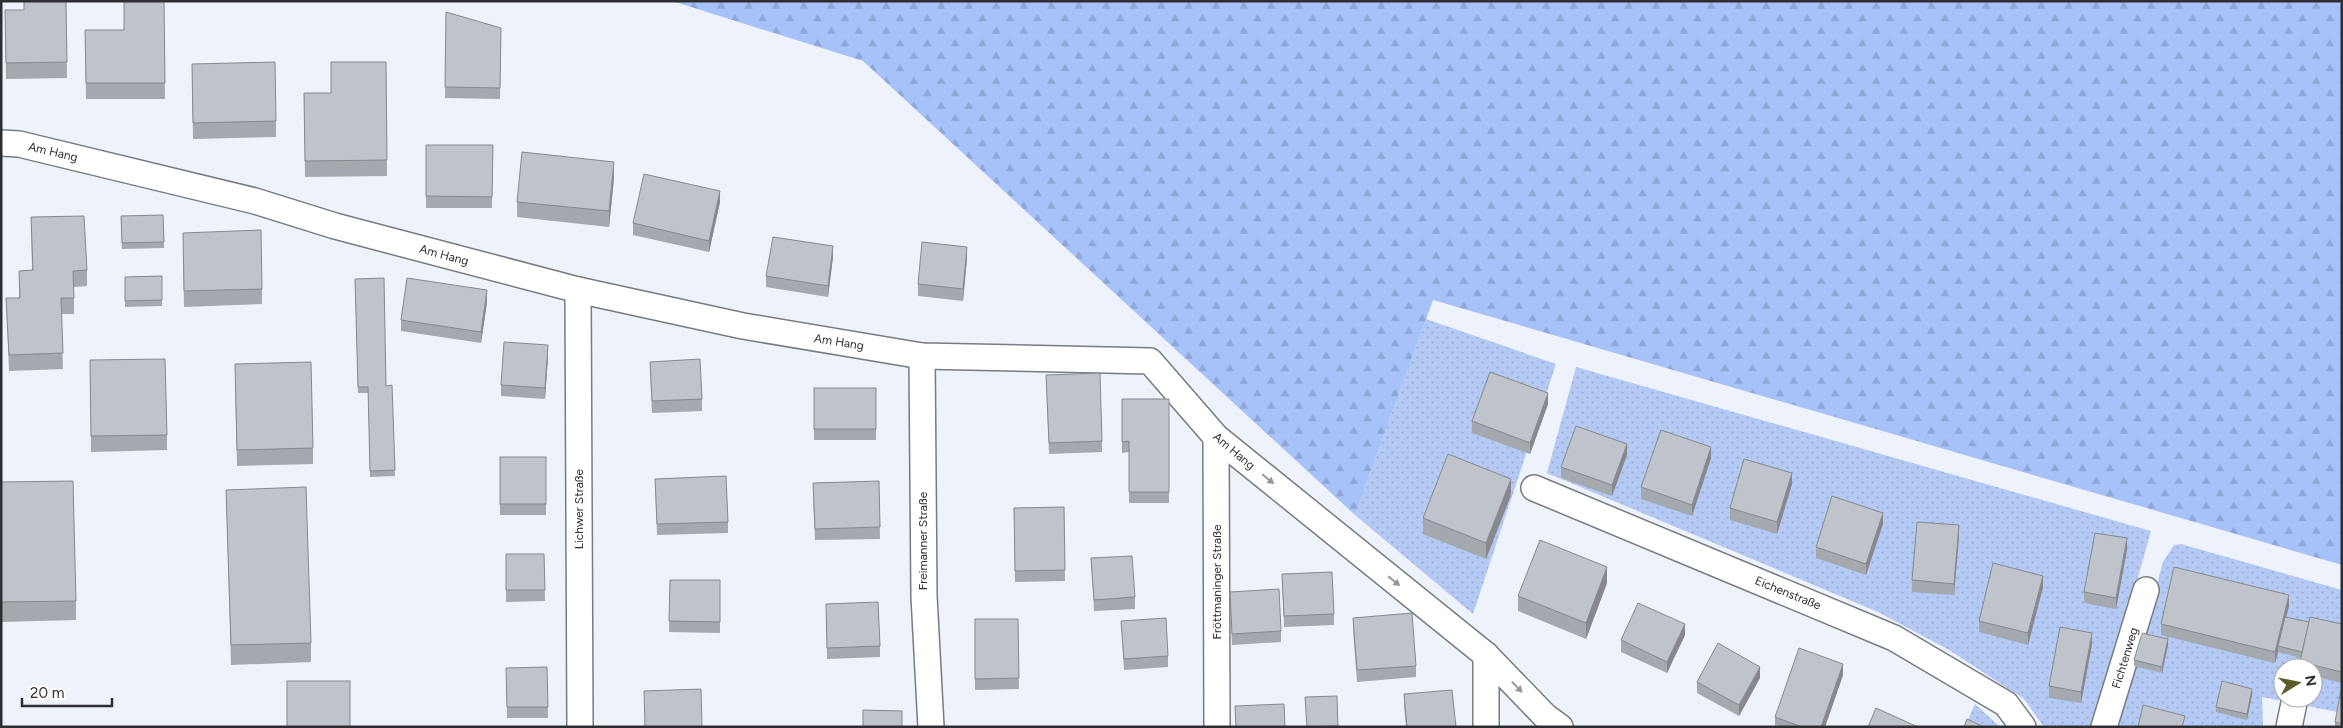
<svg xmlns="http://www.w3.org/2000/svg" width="2343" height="728" font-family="Figtree,sans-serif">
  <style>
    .forest { fill: url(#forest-firs) }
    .garden { fill: url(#garden-dots); fill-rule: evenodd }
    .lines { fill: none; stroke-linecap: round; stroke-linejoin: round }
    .minor-casing { stroke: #777b82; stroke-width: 28 }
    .minor { stroke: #fff; stroke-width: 25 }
    .wall { fill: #a4a8af }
    .shaded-wall { fill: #86888e }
    .building { fill: #bfc3cb; stroke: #86888e }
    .oneway { fill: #969698 }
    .labels { text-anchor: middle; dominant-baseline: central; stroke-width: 4.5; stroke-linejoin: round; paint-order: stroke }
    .street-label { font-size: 12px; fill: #2d2e31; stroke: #fff }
  </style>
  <defs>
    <pattern id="forest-firs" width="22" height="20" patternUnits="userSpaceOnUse" patternTransform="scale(1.25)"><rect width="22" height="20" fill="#a6c2f9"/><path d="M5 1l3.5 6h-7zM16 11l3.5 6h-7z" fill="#8fa7d6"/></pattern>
    <pattern id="garden-dots" width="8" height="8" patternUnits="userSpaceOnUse" patternTransform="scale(1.25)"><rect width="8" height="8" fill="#b4c9f3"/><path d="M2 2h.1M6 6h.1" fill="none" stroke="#9badd1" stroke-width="1.8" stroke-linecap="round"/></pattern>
  </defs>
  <rect width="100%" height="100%" fill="#eef2fb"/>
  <!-- forest -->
  <polygon class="forest" points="672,1 2342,1 2342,565 1433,300 1355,515 863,61"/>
  <!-- garden -->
  <g class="garden">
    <polygon points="1426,319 1556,364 1473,614 1355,515"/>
    <polygon points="1576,367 2151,531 2096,727 2044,727 2024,699 1949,650 1878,612 1547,473"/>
    <path d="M2181,544L2342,590V713L2262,697L2263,727H2118L2163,562L2174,545ZM2283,668H2313V698H2283Z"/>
    <polygon points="1975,704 2000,727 1965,727"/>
  </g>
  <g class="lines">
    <!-- minor casing -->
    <g class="minor-casing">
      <g id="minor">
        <polyline points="1,143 19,144 255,201 335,226 578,290 743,326 922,356 1150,361 1216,437 1486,655 1545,716 1560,727"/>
        <polyline points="578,290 580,727"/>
        <polyline points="922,356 924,596 931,727"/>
        <polyline points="1216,437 1217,727"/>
        <polyline points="1534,488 1894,638 2006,704 2023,727"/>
        <polyline points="1486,655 1486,727"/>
        <polyline points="2104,727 2146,590"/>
        <polyline points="2289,727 2294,703"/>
      </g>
    </g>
    <!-- minor -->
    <use href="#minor" class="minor"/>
  </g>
  <!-- wall -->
  <g class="wall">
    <polygon points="66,1 67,78 6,79 5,10 23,10"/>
    <polygon points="164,1 165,99 86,99 85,30 124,30"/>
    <polygon points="446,12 501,28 500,99 445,98"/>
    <polygon points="386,62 387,176 305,177 304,93 331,93"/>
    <polygon points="192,80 276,121 276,137 193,139"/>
    <polygon points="426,145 493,145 492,208 426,208"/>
    <polygon points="614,178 609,227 517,217 517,202"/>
    <polygon points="720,202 709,252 633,235 633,223"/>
    <polygon points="163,215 164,248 122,249 121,216"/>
    <polygon points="31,217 87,270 87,286 74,287 74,314 61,314 63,369 9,371 6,298 19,298 19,271 32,270"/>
    <polygon points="183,233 262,289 262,304 184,307"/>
    <polygon points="833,257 828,297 766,287 766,276"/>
    <polygon points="967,258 963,301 918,296 918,284"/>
    <polygon points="162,276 162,306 125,307 125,277"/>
    <polygon points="355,279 386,386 392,385 395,476 370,477 368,393 358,393"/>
    <polygon points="487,302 481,343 401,331 401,320"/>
    <polygon points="548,357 545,399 501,396 501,385"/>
    <polygon points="90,360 167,435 167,450 91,452"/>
    <polygon points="650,362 702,399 702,411 652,413"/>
    <polygon points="1046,375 1102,441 1102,452 1049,454"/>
    <polygon points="235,380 313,448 313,464 237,466"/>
    <rect x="814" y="388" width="62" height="52"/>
    <polygon points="1122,399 1169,399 1169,503 1129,503 1129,452 1122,453"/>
    <polygon points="1548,404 1530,454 1472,433 1472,421"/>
    <polygon points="1627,455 1612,496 1561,478 1561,467"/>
    <rect x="500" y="457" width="46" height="58"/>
    <polygon points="1711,458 1692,516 1641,499 1641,487"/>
    <polygon points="655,479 728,522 728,533 657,535"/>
    <polygon points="879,481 880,539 815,540 813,494"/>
    <polygon points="1,482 76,601 76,620 1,622"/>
    <polygon points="1792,484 1777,534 1730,520 1730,508"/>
    <polygon points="226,490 311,643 311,662 231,665"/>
    <polygon points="1511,495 1486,559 1423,534 1423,518"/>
    <polygon points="1064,507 1065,581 1015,582 1014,508"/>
    <polygon points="1883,524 1866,575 1816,558 1816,547"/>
    <polygon points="1959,536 1954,595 1912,592 1912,580"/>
    <polygon points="2127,550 2116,609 2084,603 2084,592"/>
    <polygon points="506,554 544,554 545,601 506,602"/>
    <polygon points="1091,558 1135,597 1135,609 1094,611"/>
    <polygon points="1282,574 1334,614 1334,625 1284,627"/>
    <polygon points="670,580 720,580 720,633 669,632"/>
    <polygon points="1607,583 1586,639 1518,611 1518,596"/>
    <polygon points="2043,587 2028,645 1979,632 1979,621"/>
    <polygon points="1230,592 1281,631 1281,642 1232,645"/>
    <polygon points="826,604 880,646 880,657 827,659"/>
    <polygon points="2289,606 2286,617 2309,622 2342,624 2342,683 2313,676 2313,668 2300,668 2301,658 2278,652 2275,663 2161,635 2161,624"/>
    <polygon points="1353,618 1416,666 1416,677 1357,682 1353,629"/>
    <polygon points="975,619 1018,619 1019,689 975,690"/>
    <polygon points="1121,621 1168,656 1168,667 1124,670"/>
    <polygon points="1685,635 1667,673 1621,652 1621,640"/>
    <polygon points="2092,644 2081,703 2049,698 2049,686"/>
    <polygon points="2168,645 2162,673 2134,666 2134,660"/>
    <polygon points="547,667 548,718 507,718 506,668"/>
    <polygon points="1843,675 1825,727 1775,727 1775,717"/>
    <polygon points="1760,678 1739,716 1697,693 1697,682"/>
    <polygon points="2342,690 2342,727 2335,727 2335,722"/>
    <polygon points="1404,694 1456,727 1406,727 1404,706"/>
    <polygon points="2252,695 2247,720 2216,712 2216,707"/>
  </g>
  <!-- shaded-wall -->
  <g class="shaded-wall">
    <polygon points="614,162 614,178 609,227 609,211"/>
    <polygon points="720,191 720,202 709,252 709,241"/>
    <polygon points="833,246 833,257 828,297 828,286"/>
    <polygon points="967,247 967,258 963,301 963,289"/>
    <polygon points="487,290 487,302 481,343 481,332"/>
    <polygon points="548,345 548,357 545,399 545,388"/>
    <polygon points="1548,393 1548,404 1530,454 1530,443"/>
    <polygon points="1627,444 1627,455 1612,496 1612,485"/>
    <polygon points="1711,447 1711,458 1692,516 1692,505"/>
    <polygon points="1792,473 1792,484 1777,534 1777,522"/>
    <polygon points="1511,479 1511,495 1486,559 1486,543"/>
    <polygon points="1883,513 1883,524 1866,575 1866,564"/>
    <polygon points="1959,525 1959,536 1954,595 1954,584"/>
    <polygon points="2127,538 2127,550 2116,609 2116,598"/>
    <polygon points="1607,567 1607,583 1586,639 1586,623"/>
    <polygon points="2043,576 2043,587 2028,645 2028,633"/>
    <polygon points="2289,595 2289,606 2279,646 2278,646 2278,652 2275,663 2275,652"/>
    <polygon points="1685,624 1685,635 1667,673 1667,662"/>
    <polygon points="2092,633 2092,644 2081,703 2081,692"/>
    <polygon points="2168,639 2168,645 2162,673 2162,667"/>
    <polygon points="1843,664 1843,675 1825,727 1821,727"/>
    <polygon points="1760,667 1760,678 1739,716 1739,705"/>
    <polygon points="2252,689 2252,695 2247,720 2247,714"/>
  </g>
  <!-- building -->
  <g class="building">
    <polygon points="24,1 66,1 67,62 6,63 5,10 24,10"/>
    <polygon points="124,1 164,1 165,83 86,83 85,30 124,30"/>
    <polygon points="446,12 501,28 500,88 445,87"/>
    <polygon points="275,62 276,121 193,123 192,64"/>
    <polygon points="331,62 386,62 387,160 305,161 304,93 331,93"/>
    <polygon points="426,145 493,145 492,197 426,196"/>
    <polygon points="522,152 614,162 609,211 517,202"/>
    <polygon points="644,174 720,191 709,241 633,223"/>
    <polygon points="163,215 164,242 122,243 121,216"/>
    <polygon points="84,216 87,270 73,271 74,298 61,298 63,353 9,355 6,298 20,298 19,271 33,270 31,217"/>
    <polygon points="261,230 262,289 184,291 183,233"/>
    <polygon points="773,237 833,246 828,286 766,276"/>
    <polygon points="922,242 967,247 963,289 918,284"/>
    <polygon points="162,276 162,300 125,301 125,277"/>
    <polygon points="384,278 386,386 392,385 395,470 370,471 368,387 358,387 355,279"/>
    <polygon points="407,278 487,290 481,332 401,320"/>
    <polygon points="504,342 548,345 545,388 501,385"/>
    <polygon points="165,359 167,435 91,436 90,360"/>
    <polygon points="700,359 702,399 652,401 650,362"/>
    <polygon points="311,362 313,448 237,450 235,364"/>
    <polygon points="1490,372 1548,393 1530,443 1472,421"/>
    <polygon points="1100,373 1102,441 1049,443 1046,375"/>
    <rect x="814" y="388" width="62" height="41"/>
    <polygon points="1122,399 1169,399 1169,492 1129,492 1129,441 1122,442"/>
    <polygon points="1576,426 1627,444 1612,485 1561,467"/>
    <polygon points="1661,430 1711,447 1692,505 1641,487"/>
    <polygon points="1448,454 1511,479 1486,543 1423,518"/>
    <rect x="500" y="457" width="46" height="47"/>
    <polygon points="1744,459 1792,473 1777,522 1730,508"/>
    <polygon points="726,476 728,522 657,524 655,479"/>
    <polygon points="73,481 76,601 1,602 1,482"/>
    <polygon points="879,481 880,527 815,529 813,483"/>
    <polygon points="306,487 311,643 231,645 226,490"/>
    <polygon points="1832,496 1883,513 1866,564 1816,547"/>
    <polygon points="1064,507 1065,570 1015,571 1014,508"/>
    <polygon points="1917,522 1959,525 1954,584 1912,580"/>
    <polygon points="2095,533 2127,538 2116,598 2084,592"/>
    <polygon points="1540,540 1607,567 1586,623 1518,596"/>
    <polygon points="506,554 544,554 545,590 506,590"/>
    <polygon points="1132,556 1135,597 1094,600 1091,558"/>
    <polygon points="1993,563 2043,576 2028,633 1979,621"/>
    <polygon points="2174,567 2289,595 2275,652 2161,624"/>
    <polygon points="1332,572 1334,614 1284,616 1282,574"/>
    <polygon points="670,580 720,580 720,622 669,621"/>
    <polygon points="1279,589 1281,631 1232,634 1230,592"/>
    <polygon points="878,602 880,646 827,648 826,604"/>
    <polygon points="1638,603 1685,624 1667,662 1621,640"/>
    <polygon points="1412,613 1416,666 1357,670 1353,618"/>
    <polygon points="2285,617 2309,622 2302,652 2278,646"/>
    <polygon points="2310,617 2342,624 2342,672 2300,662"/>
    <polygon points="1166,618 1168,656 1124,659 1121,621"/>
    <polygon points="975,619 1018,619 1019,678 975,679"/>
    <polygon points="2060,627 2092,633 2081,692 2049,686"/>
    <polygon points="2142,633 2168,639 2162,667 2134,660"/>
    <polygon points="1718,643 1760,667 1739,705 1697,682"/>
    <polygon points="1799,648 1843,664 1821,727 1802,727 1775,717"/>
    <polygon points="547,667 548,707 507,707 506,668"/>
    <rect x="287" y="681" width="63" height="46"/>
    <polygon points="2222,681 2252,689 2247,714 2216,707"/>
    <polygon points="701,689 702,727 645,727 644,691"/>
    <polygon points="1452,690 1456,727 1407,727 1404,694"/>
    <polygon points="2341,690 2342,690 2342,724 2335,722"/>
    <polygon points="1337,696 1338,726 1307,727 1305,697"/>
    <polygon points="1284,704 1285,727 1236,727 1235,706"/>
    <polygon points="2143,705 2185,716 2182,727 2138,727"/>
    <polygon points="1876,708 1918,727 1868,727"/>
    <polygon points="863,710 902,711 902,727 863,727"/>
    <polygon points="1967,719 1984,727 1964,727"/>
  </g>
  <!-- one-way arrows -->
  <defs><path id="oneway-solid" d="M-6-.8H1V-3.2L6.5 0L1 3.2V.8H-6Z" transform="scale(1.25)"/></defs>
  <g class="oneway">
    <use href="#oneway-solid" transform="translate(1268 479) rotate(39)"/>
    <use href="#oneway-solid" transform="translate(1394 581) rotate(39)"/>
    <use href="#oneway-solid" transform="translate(1517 687) rotate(46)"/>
  </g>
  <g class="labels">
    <!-- street labels -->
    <g class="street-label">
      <text transform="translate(53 152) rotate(13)">Am Hang</text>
      <text transform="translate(444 255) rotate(15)">Am Hang</text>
      <text transform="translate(839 342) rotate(9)">Am Hang</text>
      <text transform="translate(1234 451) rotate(40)">Am Hang</text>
      <text transform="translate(579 509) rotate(-90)">Lichwer Straße</text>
      <text transform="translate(923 541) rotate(-90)">Freimanner Straße</text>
      <text transform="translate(1217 582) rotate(-90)">Fröttmaninger Straße</text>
      <text transform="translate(1788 593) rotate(22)">Eichenstraße</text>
      <text transform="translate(2125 658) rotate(-73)">Fichtenweg</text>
    </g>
  </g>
  <!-- border -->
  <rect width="2343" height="728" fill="none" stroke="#2d2e31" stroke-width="5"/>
  <!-- north arrow -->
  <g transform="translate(2298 683) rotate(80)"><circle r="24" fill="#ffffff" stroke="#ababad"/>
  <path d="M0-4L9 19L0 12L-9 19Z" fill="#5d5c29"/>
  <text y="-8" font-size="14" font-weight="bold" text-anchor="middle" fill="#2d2e31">N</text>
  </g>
  <!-- scale -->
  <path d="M22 698v8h90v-8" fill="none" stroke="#2d2e31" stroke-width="2.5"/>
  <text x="30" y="698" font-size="15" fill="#2d2e31" stroke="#ffffff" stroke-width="4" paint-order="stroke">20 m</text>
</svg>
